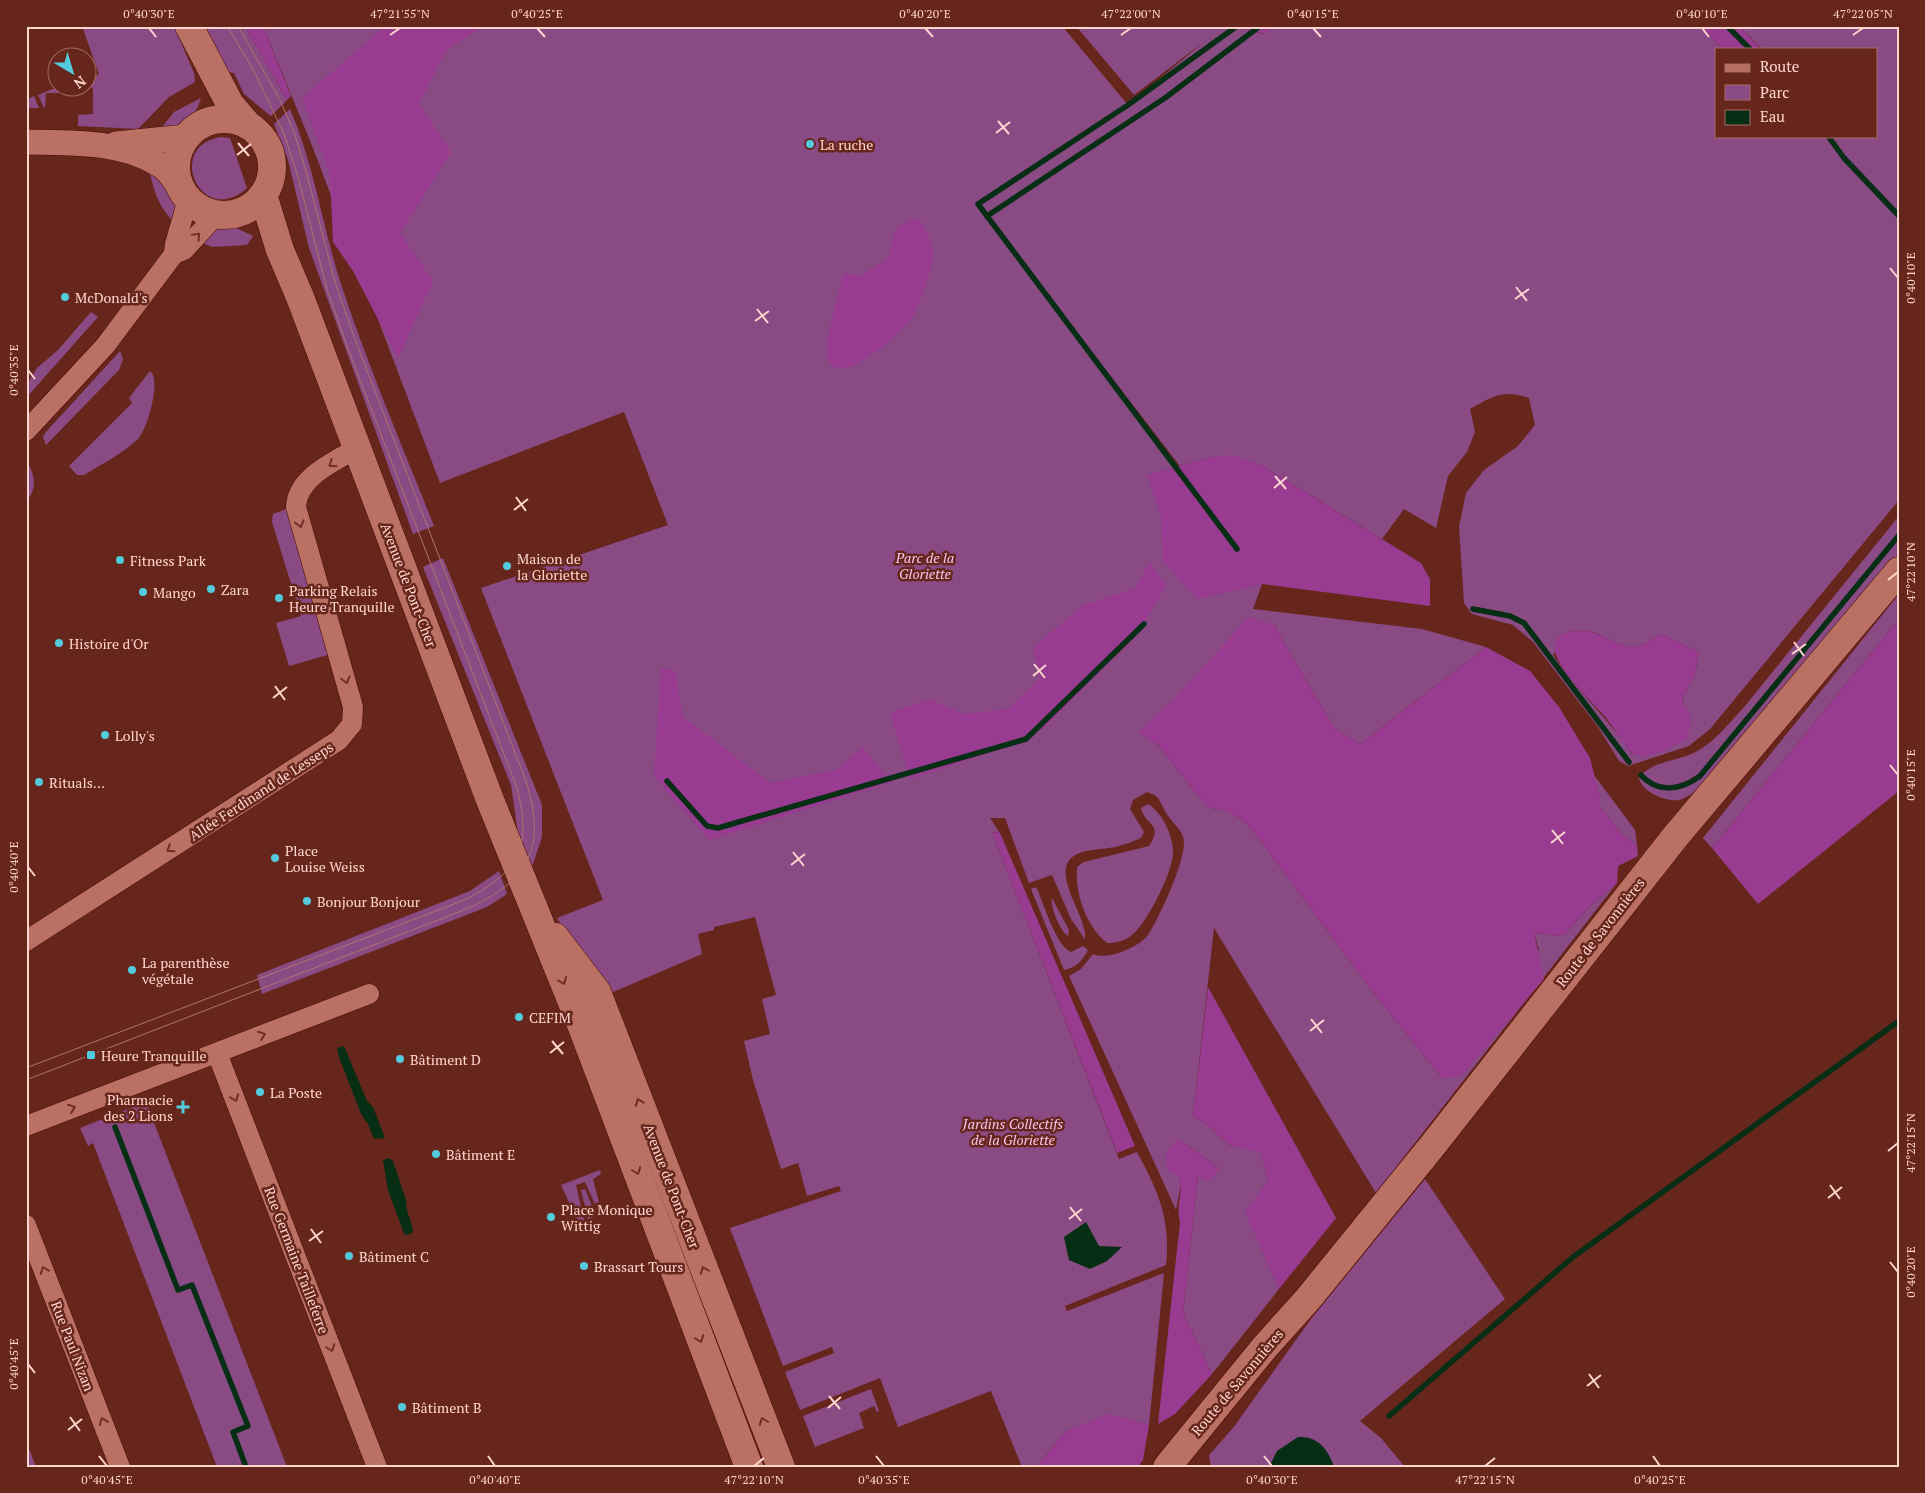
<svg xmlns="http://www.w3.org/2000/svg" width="1925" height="1493" font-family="'PT Serif',serif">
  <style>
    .green { fill: #8a4a84; fill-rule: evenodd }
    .forest { fill: #983b91 }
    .water { fill: #062e14 }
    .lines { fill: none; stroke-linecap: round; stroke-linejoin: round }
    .stream { stroke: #062e14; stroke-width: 5.5 }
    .minor-casing { stroke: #480803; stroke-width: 21 }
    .tertiary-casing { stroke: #480803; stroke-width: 26 }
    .secondary-casing { stroke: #480803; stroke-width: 29 }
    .minor { stroke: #ba7164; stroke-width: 20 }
    .tertiary { stroke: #ba7164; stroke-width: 25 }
    .secondary { stroke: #ba7164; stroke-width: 28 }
    .tram { stroke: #ac766d; stroke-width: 1 }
    .oneway { stroke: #6f2e23 }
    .ticks { fill: none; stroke: #ffd6ce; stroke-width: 2 }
    .poi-dot { fill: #54cade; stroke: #67261c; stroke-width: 2 }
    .labels { text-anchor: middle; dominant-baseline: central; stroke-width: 5; stroke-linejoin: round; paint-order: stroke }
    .poi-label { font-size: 14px; fill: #ffd6ce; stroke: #67261c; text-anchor: start }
    .park-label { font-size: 14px; font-style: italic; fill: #f6c6f0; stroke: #67261c }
    .street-label { font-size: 14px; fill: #ffd6ce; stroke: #67261c }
    .neatline { fill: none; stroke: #ffd6ce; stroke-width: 2 }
    .ticks-label { font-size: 12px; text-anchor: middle; fill: #ffd6ce }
  </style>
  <rect width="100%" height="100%" fill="#67261c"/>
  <!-- green -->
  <g class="green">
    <polygon points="82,26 174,26 194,73 195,82 169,97 138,129 78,126 78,115 93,114 93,88 88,87 88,79 99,74"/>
    <polygon points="203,26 245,26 287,100 271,116 244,94 234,73 223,71"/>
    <path d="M263,26H1062L1128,105L1205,41L1134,95L1076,26H1230L1264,34L1275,26H1700L1723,49H1716V136H1876V49H1762L1739,26H1899V500L1710,729L1689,746L1628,766L1619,761L1598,727L1533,642L1513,625L1472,614L1464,603L1459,527L1466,493L1484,470L1518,446L1535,425L1529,398C1503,389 1493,396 1470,409L1475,432L1467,452L1448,476L1436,528L1404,509L1382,539L1261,465L1212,457L1180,466L1035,278L1239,549L1262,584L1253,609L1422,629L1486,647L1360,744L1334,728L1274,625L1174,699L1139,732L1158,745L1207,807L1227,811L1247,823L1376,996L1442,1078L1539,950L1534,932L1556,936L1566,933L1589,907L1617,883L1376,1193L1214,928L1193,1117L1207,1124L1229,1145L1261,1152L1268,1181L1246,1213L1279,1289L1212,1374L1183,1313L1198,1176L1219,1168L1178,1139V1175L1181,1184L1176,1210L1069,976L1081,969L1093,954C1107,961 1139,947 1148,935C1160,916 1184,864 1184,843C1184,831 1175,826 1169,817C1164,811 1162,803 1157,797C1155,795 1150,793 1147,792L1133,800L1130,809L1144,832L1141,838C1134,841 1126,844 1119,846C1105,850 1091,848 1077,854C1046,869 1088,916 1085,939L1071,919L1052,875L1029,883L1005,818H990L1000,833L992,832L1119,1159L1137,1152C1158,1191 1171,1219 1166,1265L1065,1306L1067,1311L1164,1273L1149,1425L1108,1415L1066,1431L1036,1467H1022L991,1391L898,1427L880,1378L800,1410L785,1372L834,1353L832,1347L783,1366L730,1228L841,1191L839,1186L807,1196L798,1163L781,1169L753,1080L744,1041L770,1034L762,999L776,995L755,917L714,927V930L698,934L702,954L606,995L557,918L603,900L481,588L668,525L624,412L440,483L313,148ZM1588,630C1601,634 1620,647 1633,647C1641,647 1654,638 1662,634L1699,652L1695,674L1684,695L1682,704L1688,738L1655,753L1632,754C1608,718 1576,690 1553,655L1572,631Z"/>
    <polygon points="57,67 58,88 64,88 58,93 46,93 45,108 44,108 38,95 55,88 49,71"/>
    <polygon points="34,96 39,108 26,108 26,100"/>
    <path d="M201,98C193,124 181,128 157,134L174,112Z"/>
    <path d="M290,109C314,165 322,224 340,281C367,364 402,445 434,526L413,534L309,248L288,160L274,124Z"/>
    <path d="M221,137L230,138L247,188C201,229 164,146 221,137Z"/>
    <path d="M149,165C170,187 178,191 175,223C158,207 152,187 149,165Z"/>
    <polygon points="222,227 236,228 253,236 247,245 212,247 196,240"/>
    <polygon points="91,312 98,317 26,398 26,386 37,368 58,350"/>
    <polygon points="120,351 123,359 119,370 46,445 43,437 46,432"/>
    <path d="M150,371C162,379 147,432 137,440C122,454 102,464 84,475H77L69,466L132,403L129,398Z"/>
    <path d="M26,461C36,475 37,489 26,502Z"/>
    <polygon points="289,508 331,654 289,666 276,623 301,616 272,522 273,514"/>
    <path d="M1899,516V554L1763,715L1694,792C1689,795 1684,799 1679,800C1665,802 1642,792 1639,778C1653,759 1681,762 1701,749C1718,738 1731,721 1745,706Z"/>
    <polygon points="443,558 542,805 542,837 532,867 518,833 511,785 423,567"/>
    <polygon points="1899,594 1899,619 1712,848 1703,838"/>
    <polygon points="1594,775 1635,830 1637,845 1622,834 1600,807 1600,798"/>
    <path d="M1148,804C1162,813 1172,833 1173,850C1175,868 1147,924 1132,935C1125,941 1116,943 1107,943C1086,926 1075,894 1077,867L1084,862L1149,846C1164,823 1145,826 1141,808Z"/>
    <polygon points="499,871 507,894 487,907 262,994 257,975 470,891"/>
    <path d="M1036,887C1044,903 1055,945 1071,952L1083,946L1088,950C1082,961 1077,967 1064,970L1031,889Z"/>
    <path d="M1052,898L1069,930L1068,936C1060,932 1050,906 1052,898Z"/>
    <polygon points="146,1102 287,1467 217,1467 93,1143 88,1146 80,1128"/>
    <polygon points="600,1170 601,1174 593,1179 601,1210 598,1211 585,1182 576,1185 584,1220 578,1222 561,1185"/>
    <polygon points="1425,1179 1505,1299 1360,1421 1381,1438 1405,1467 1211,1467 1209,1455 1233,1428 1311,1319"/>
    <polygon points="585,1189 596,1216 588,1219 581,1190"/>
    <polygon points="871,1389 879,1411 877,1412 874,1406 859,1413 864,1428 815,1447 803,1416"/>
    <polygon points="26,1441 36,1467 26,1467"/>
  </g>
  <!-- forest -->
  <g class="forest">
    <polygon points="245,26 263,26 291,96 287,100"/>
    <polygon points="386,26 483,26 446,50 419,104 451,152 400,233 433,281 398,358 353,271 333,242 330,175 302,98"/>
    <polygon points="1230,26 1275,26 1265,34"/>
    <polygon points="1700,26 1739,26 1761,49 1723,49"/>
    <path d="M914,219H919C926,228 935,247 933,258C932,269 919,307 913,316C904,330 840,391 828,359C823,346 840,289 844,273L860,276L886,260C899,242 884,230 914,219Z"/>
    <polygon points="1232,455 1261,465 1421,563 1430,579 1430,606 1262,584 1197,599 1163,561 1161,516 1147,475 1212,457"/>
    <polygon points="1150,562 1166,586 1136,636 1044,728 977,757 910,779 890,713 929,699 964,714 1008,709 1040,678 1033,648 1082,606 1135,588"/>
    <polygon points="1249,617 1274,625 1334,728 1360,744 1486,647 1530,671 1559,707 1590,758 1600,798 1600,807 1622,834 1637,845 1638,856 1618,866 1617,883 1589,907 1566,933 1556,936 1534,932 1544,979 1461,1076 1442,1078 1376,996 1247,823 1227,811 1207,807 1158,745 1138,732 1174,699"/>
    <polygon points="1899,619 1899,791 1758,904 1712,848"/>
    <path d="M1587,630C1601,634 1620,647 1633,647C1641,647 1654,638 1662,634L1699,652L1695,674L1684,695L1682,703L1691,717L1688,738C1675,745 1650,761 1634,754C1627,751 1613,726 1606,718C1588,696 1512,631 1587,630Z"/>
    <polygon points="661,668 675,671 683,717 770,783 836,770 863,747 891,782 709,840 654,776"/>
    <polygon points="992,832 1000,833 1135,1146 1117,1153"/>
    <polygon points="1208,987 1336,1218 1279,1289 1245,1212 1268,1181 1261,1153 1229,1145 1207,1124 1193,1117"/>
    <path d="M1178,1139L1219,1168L1214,1177L1207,1180L1198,1176L1183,1313L1212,1374L1175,1414L1158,1424L1180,1222C1175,1203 1185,1192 1178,1175L1167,1170L1166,1153Z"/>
    <polygon points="1108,1414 1149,1425 1143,1460 1138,1467 1036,1467 1066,1431"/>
  </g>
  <!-- water -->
  <g class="water">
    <polygon points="344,1046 367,1101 373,1107 385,1138 374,1139 368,1124 361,1114 339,1057 337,1048"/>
    <polygon points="389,1158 393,1161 407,1203 406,1207 413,1229 412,1233 407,1235 404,1234 388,1190 383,1160"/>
    <polygon points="1086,1222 1099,1246 1122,1247 1107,1261 1090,1269 1069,1260 1064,1237"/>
    <path d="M1298,1437C1318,1436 1328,1449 1334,1467H1269L1277,1451Z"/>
  </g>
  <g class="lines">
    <!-- stream -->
    <g class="stream">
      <polyline points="1727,26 1750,49"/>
      <polyline points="1828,136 1844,158 1899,216"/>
      <polyline points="987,216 1165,98 1260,26"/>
      <polyline points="1237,549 978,204 1128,105 1237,26"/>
      <polyline points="1473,609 1510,616 1524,623 1629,762"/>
      <path d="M1641,775C1658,794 1681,790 1700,776L1899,535"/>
      <polyline points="667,781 707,826 718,828 1026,739 1144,624"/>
      <polyline points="115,1127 178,1290 192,1285 248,1426 233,1432 246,1467"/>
      <polyline points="1389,1416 1573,1257 1899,1021"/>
    </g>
    <!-- minor casing -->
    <g class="minor-casing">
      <g id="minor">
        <polyline points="174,254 175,244 188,199"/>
        <polyline points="26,431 105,346 174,254 184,250 216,215"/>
        <path d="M26,941L339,740L352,724L353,707L296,507C297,477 334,462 357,448"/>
        <polyline points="217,1053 377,1467"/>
        <polyline points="26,1126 369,994"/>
        <polyline points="26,1225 120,1467"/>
      </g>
    </g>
    <!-- tertiary casing -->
    <g class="tertiary-casing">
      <g id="tertiary">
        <path d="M26,142C71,143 126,140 164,168C170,173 174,180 179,186"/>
        <polyline points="116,144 186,137"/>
      </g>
    </g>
    <!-- secondary casing -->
    <g class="secondary-casing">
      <g id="secondary">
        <polyline points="189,26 230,104 247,124"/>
        <circle cx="224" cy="167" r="48"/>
        <polyline points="263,195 280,250 300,297 490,800 582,1027 749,1467"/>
        <polyline points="555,937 597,992 781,1467"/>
        <polyline points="1167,1467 1264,1348 1308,1299 1433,1145 1675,837 1899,571"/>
      </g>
    </g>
    <!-- minor -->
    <use href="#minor" class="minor"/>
    <!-- tertiary -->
    <use href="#tertiary" class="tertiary"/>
    <!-- secondary -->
    <use href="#secondary" class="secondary"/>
    <!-- tram -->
    <g class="tram">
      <path d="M26,1068L467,899C520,870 532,847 517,788L347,346L327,289L298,177L284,134L253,69L227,26"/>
      <path d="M26,1080L469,908C531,879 546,846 526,781L356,342L335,282L306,171L294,132L279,98L238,26"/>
    </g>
  </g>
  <!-- one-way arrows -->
  <defs><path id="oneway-chevron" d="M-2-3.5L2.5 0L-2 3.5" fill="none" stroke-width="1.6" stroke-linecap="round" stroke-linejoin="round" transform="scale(1.25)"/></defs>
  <g class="oneway">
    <use href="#oneway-chevron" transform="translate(197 236) rotate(-47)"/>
    <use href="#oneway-chevron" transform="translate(332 464) rotate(146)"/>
    <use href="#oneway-chevron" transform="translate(300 524) rotate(74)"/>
    <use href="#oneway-chevron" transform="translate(346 680) rotate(74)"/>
    <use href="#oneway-chevron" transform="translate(170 849) rotate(147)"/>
    <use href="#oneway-chevron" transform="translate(563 981) rotate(67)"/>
    <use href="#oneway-chevron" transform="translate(262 1035) rotate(-21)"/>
    <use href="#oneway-chevron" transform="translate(235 1098) rotate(69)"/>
    <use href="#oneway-chevron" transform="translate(639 1102) rotate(-111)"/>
    <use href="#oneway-chevron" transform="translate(72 1108) rotate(-21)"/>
    <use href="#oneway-chevron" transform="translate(637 1171) rotate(69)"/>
    <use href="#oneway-chevron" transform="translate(44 1270) rotate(-111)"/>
    <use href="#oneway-chevron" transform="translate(704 1270) rotate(-111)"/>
    <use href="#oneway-chevron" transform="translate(700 1339) rotate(69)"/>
    <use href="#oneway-chevron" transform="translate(331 1348) rotate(69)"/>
    <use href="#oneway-chevron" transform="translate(103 1421) rotate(-111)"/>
    <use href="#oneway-chevron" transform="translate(763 1421) rotate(-111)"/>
  </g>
  <!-- ticks -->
  <path class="ticks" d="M149,28L156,37M537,28L545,37M925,28L933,37M1313,28L1321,37M1702,28L1709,37M390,35L400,28M1121,35L1131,28M1853,35L1863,28M998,121L1009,134M996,133L1010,122M238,143L249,156M237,155L251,144M1890,268L1898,278M1516,287L1527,301M1515,299L1529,289M757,309L768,323M755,321L769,311M28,370L35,379M1275,476L1286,489M1274,488L1287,477M516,497L526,511M514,510L528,499M1888,580L1898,572M1794,642L1804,656M1792,654L1806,644M1034,664L1045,678M1033,676L1046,665M275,686L285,700M273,698L287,687M1890,765L1898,775M1552,830L1563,844M1551,843L1565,832M793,852L804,866M791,865L805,854M28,867L35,876M1311,1019L1322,1033M1310,1031L1324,1020M552,1041L563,1054M550,1053L564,1042M1888,1151L1898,1143M1830,1185L1840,1199M1828,1198L1842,1187M1070,1207L1081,1221M1069,1219L1082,1209M311,1229L321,1243M309,1241L323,1231M1890,1262L1898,1272M28,1364L35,1373M1589,1374L1599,1388M1587,1386L1601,1375M829,1396L840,1409M828,1408L841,1397M70,1417L80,1431M68,1430L82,1419M99,1456L107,1466M488,1456L495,1466M876,1456L884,1466M1264,1456L1272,1466M1653,1456L1660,1466M754,1466L764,1458M1485,1466L1495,1458"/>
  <!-- markers -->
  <g class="poi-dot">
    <circle cx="810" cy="144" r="5"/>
    <circle cx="65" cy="297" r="5"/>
    <circle cx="120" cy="560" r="5"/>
    <circle cx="507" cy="566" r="5"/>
    <circle cx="211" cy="589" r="5"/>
    <circle cx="143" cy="592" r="5"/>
    <circle cx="279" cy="598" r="5"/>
    <circle cx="59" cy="643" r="5"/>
    <circle cx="105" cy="735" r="5"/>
    <circle cx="39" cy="782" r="5"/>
    <circle cx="275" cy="858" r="5"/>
    <circle cx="307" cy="901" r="5"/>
    <circle cx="132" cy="970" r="5"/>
    <circle cx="519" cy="1017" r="5"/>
    <rect x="86" y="1050" width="10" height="10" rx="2.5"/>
    <circle cx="400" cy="1059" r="5"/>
    <circle cx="260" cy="1092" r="5"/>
    <path d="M180.5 1099.5h5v5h5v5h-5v5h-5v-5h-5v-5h5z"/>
    <circle cx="436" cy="1154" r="5"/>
    <circle cx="551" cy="1217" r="5"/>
    <circle cx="349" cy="1256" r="5"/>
    <circle cx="584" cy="1266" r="5"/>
    <circle cx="402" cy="1407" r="5"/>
  </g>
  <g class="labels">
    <!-- poi labels -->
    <g class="poi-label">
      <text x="820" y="144">La ruche</text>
      <text x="75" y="297">McDonald's</text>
      <text x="517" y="558">Maison de<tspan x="517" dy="16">la Gloriette</tspan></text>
      <text x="130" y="560">Fitness Park</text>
      <text x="221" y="589">Zara</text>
      <text x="289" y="590">Parking Relais<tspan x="289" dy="16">Heure Tranquille</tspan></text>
      <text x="153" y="592">Mango</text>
      <text x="69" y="643">Histoire d'Or</text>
      <text x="115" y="735">Lolly's</text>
      <text x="49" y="782">Rituals...</text>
      <text x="285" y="850">Place<tspan x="285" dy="16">Louise Weiss</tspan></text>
      <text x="317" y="901">Bonjour Bonjour</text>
      <text x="142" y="962">La parenthèse<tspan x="142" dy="16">végétale</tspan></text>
      <text x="529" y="1017">CEFIM</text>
      <text x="101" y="1055">Heure Tranquille</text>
      <text x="410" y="1059">Bâtiment D</text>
      <text x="270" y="1092">La Poste</text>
      <text x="173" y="1099" text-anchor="end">Pharmacie<tspan x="173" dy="16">des 2 Lions</tspan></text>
      <text x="446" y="1154">Bâtiment E</text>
      <text x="561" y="1209">Place Monique<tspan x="561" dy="16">Wittig</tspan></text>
      <text x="359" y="1256">Bâtiment C</text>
      <text x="594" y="1266">Brassart Tours</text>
      <text x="412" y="1407">Bâtiment B</text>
    </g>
    <!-- park labels -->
    <g class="park-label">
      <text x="925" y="557">Parc de la<tspan x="925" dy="16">Gloriette</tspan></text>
      <text x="1013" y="1123">Jardins Collectifs<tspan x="1013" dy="16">de la Gloriette</tspan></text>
    </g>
    <!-- street labels -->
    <g class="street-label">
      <text transform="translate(409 585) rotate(69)">Avenue de Pont-Cher</text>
      <text transform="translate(261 791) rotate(-33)">Allée Ferdinand de Lesseps</text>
      <text transform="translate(1600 932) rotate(-52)">Route de Savonnières</text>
      <text transform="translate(672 1186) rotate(69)">Avenue de Pont-Cher</text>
      <text transform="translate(297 1260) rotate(69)">Rue Germaine Tailleferre</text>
      <text transform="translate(73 1346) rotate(69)">Rue Paul Nizan</text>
      <text transform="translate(1237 1382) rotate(-50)">Route de Savonnières</text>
    </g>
  </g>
  <!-- border -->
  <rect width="1925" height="1493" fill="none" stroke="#67261c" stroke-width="55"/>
  <!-- legend -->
  <rect x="1715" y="48" width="162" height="90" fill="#67261c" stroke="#a46c63"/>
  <rect x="1725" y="64" width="25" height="8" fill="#ba7164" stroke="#a46c63"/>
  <text x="1760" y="72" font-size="15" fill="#ffd6ce">Route</text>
  <rect x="1725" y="85" width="25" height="15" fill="#8a4a84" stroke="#a46c63"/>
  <text x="1760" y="98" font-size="15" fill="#ffd6ce">Parc</text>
  <rect x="1725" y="110" width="25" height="15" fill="#062e14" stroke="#a46c63"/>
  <text x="1760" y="122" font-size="15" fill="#ffd6ce">Eau</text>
  <!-- north arrow -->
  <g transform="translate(72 72) rotate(142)"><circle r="24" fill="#67261c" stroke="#a46c63"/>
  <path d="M0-4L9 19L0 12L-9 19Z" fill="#54cade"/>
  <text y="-8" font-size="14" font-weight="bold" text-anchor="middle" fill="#ffd6ce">N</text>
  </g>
  <rect x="28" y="28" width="1870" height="1438" class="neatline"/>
  <g class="ticks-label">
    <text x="149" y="18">0°40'30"E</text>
    <text x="400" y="18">47°21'55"N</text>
    <text x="537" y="18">0°40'25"E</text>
    <text x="925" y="18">0°40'20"E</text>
    <text x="1131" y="18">47°22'00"N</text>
    <text x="1313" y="18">0°40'15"E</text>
    <text x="1702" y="18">0°40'10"E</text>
    <text x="1863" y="18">47°22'05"N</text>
    <text transform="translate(1911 278) rotate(-90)" y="4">0°40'10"E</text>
    <text transform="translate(14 370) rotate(-90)" y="4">0°40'35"E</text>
    <text transform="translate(1911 572) rotate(-90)" y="4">47°22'10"N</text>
    <text transform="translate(1911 775) rotate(-90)" y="4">0°40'15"E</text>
    <text transform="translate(14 867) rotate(-90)" y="4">0°40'40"E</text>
    <text transform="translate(1911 1143) rotate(-90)" y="4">47°22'15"N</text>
    <text transform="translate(1911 1272) rotate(-90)" y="4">0°40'20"E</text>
    <text transform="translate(14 1364) rotate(-90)" y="4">0°40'45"E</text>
    <text x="107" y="1484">0°40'45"E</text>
    <text x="495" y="1484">0°40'40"E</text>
    <text x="754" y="1484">47°22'10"N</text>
    <text x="884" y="1484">0°40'35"E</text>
    <text x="1272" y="1484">0°40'30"E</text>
    <text x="1485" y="1484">47°22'15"N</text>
    <text x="1660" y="1484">0°40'25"E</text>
  </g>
</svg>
